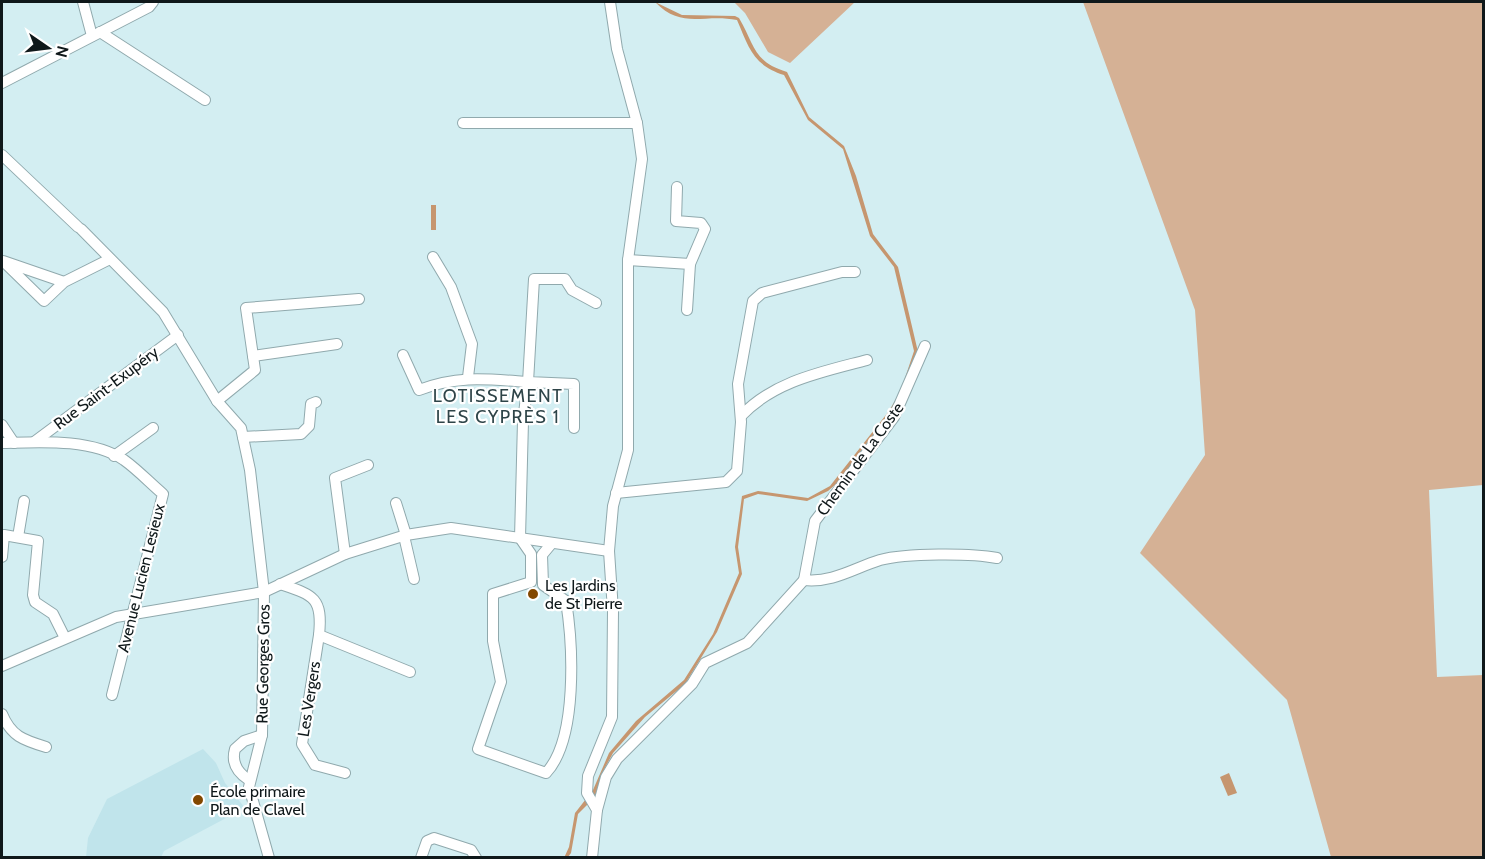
<svg xmlns="http://www.w3.org/2000/svg" width="1485" height="859" font-family="Cabin,sans-serif">
  <style>
    .built { fill: #c0e4eb }
    .green { fill: #d5b195 }
    .water { fill: #c6966f }
    .lines { fill: none; stroke-linecap: round; stroke-linejoin: round }
    .minor-casing { stroke: #90a9ad; stroke-width: 12 }
    .minor { stroke: #fff; stroke-width: 10 }
    .poi-dot { fill: #834800; stroke: #fff; stroke-width: 2 }
    .labels { text-anchor: middle; dominant-baseline: central; stroke-width: 4.5; stroke-linejoin: round; paint-order: stroke }
    .street-label { font-size: 16px; fill: #0f181a; stroke: #fff }
    .poi-label { font-size: 16px; fill: #0f181a; stroke: #fff; text-anchor: start }
    .neighbourhood-label { font-size: 18px; letter-spacing: 1.5px; fill: #2e4448; stroke: #fff }
  </style>
  <rect width="100%" height="100%" fill="#d3eef2"/>
  <!-- built -->
  <polygon class="built" points="203,749 216,763 225,783 245,808 164,851 161,857 86,857 88,838 107,799"/>
  <!-- green -->
  <g class="green">
    <polygon points="734,2 855,2 790,63 768,52 745,13"/>
    <polygon points="1083,2 1483,2 1483,485 1429,490 1437,677 1483,675 1483,857 1331,857 1287,700 1140,553 1205,455 1195,310"/>
  </g>
  <!-- water -->
  <g class="water">
    <path d="M655,2L682,15L735,16L739,18C755,45 753,62 787,72L809,117L844,146L856,176L873,234L898,267L918,352L908,383L887,420L843,478L828,491L807,501L758,494L744,499L738,547L742,574L717,632L685,684L645,717L613,753L601,775L595,797L578,814L571,853L568,857L564,858L569,847L575,813L593,790L609,753L636,721L684,680L713,634L739,573L735,547L742,496L758,491L808,498L830,486L889,411L901,390L914,351L894,267L870,236L843,149L808,120L784,75C753,65 749,48 737,20C704,13 682,30 655,2Z"/>
    <rect x="431" y="205" width="5" height="25"/>
    <polygon points="1229,773 1237,793 1228,796 1220,777"/>
  </g>
  <g class="lines">
    <!-- minor casing -->
    <g class="minor-casing">
      <g id="minor">
        <polyline points="83,2 92,36"/>
        <polyline points="100,32 205,100"/>
        <polyline points="2,83 149,7 153,2"/>
        <polyline points="463,123 637,123"/>
        <polyline points="2,155 78,227"/>
        <polyline points="677,187 676,221 701,223 705,229 690,264"/>
        <polyline points="81,229 163,312 217,401 241,428 250,470 264,592 262,735 249,787 269,858"/>
        <polyline points="433,257 451,287 472,344 468,377"/>
        <polyline points="628,260 690,264 687,310"/>
        <polyline points="64,282 44,301 3,261 64,282 110,259"/>
        <path d="M403,355L419,390C458,375 487,379 528,382L523,421L520,538L531,554V582L493,594V641L501,682L478,749L546,773C578,739 573,645 566,601L543,585L542,555L552,543"/>
        <polyline points="253,356 337,344"/>
        <polyline points="217,401 255,370 246,308 359,299"/>
        <path d="M741,416C774,381 822,372 867,360"/>
        <polyline points="2,425 14,443"/>
        <polyline points="574,428 574,384 528,382 534,279 565,279 572,290 596,303"/>
        <polyline points="243,437 301,434 309,426 311,404 316,402"/>
        <polyline points="34,442 178,335"/>
        <path d="M2,443C39,442 91,438 124,460C138,470 150,483 163,494L112,695"/>
        <polyline points="114,456 153,428"/>
        <polyline points="616,493 726,482 737,471 741,422 738,384 753,301 762,293 842,272 855,272"/>
        <polyline points="396,503 406,535"/>
        <polyline points="404,536 414,579"/>
        <polyline points="18,537 24,501"/>
        <polyline points="345,554 335,478 368,465"/>
        <polyline points="2,557 4,535 38,541 33,595 35,602 53,614 65,638"/>
        <path d="M804,580C833,583 854,568 880,560C906,553 971,553 997,558"/>
        <path d="M280,584C313,595 323,597 319,635L410,672"/>
        <polyline points="319,635 302,744 315,765 345,773"/>
        <polyline points="2,666 116,617 264,592 345,554 406,535 451,528 609,551"/>
        <path d="M2,714C11,736 23,740 46,747"/>
        <path d="M249,780C238,773 231,763 235,749L244,741L262,735"/>
        <polyline points="597,810 606,777 617,759 692,684 705,663 747,643 804,580 815,521 894,417 925,346"/>
        <polyline points="421,858 427,841 434,838 471,850 476,858"/>
        <polyline points="592,858 597,810 587,793 588,776 612,717 613,611 609,551 613,506 628,450 628,260 642,159 637,123 617,49 610,2"/>
      </g>
    </g>
    <!-- minor -->
    <use href="#minor" class="minor"/>
  </g>
  <!-- markers -->
  <g class="poi-dot">
    <circle cx="533" cy="594" r="6"/>
    <circle cx="198" cy="800" r="6"/>
  </g>
  <g class="labels">
    <!-- street labels -->
    <g class="street-label">
      <text transform="translate(106 388) rotate(-37)">Rue Saint-Exupéry</text>
      <text transform="translate(860 459) rotate(-54)">Chemin de La Coste</text>
      <text transform="translate(141 578) rotate(-76)">Avenue Lucien Lesieux</text>
      <text transform="translate(263 664) rotate(-89)">Rue Georges Gros</text>
      <text transform="translate(309 699) rotate(-81)">Les Vergers</text>
    </g>
    <!-- poi labels -->
    <g class="poi-label">
      <text x="545" y="585">Les Jardins<tspan x="545" dy="18">de St Pierre</tspan></text>
      <text x="210" y="791">École primaire<tspan x="210" dy="18">Plan de Clavel</tspan></text>
    </g>
    <!-- neighbourhood labels -->
    <g class="neighbourhood-label">
      <text x="498" y="396">LOTISSEMENT<tspan x="498" dy="21">LES CYPRÈS 1</tspan></text>
    </g>
  </g>
  <!-- border -->
  <rect width="1485" height="859" fill="none" stroke="#0f181a" stroke-width="6"/>
  <!-- north arrow -->
  <g transform="translate(48 48) rotate(104)" stroke="#ffffff" stroke-width="4.5" paint-order="stroke">
  <path d="M0-4.5L10 22L0 15L-10 22Z" fill="#0f181a"/>
  <text y="-9" font-size="16" font-weight="bold" text-anchor="middle" fill="#0f181a">N</text>
  </g>
</svg>
